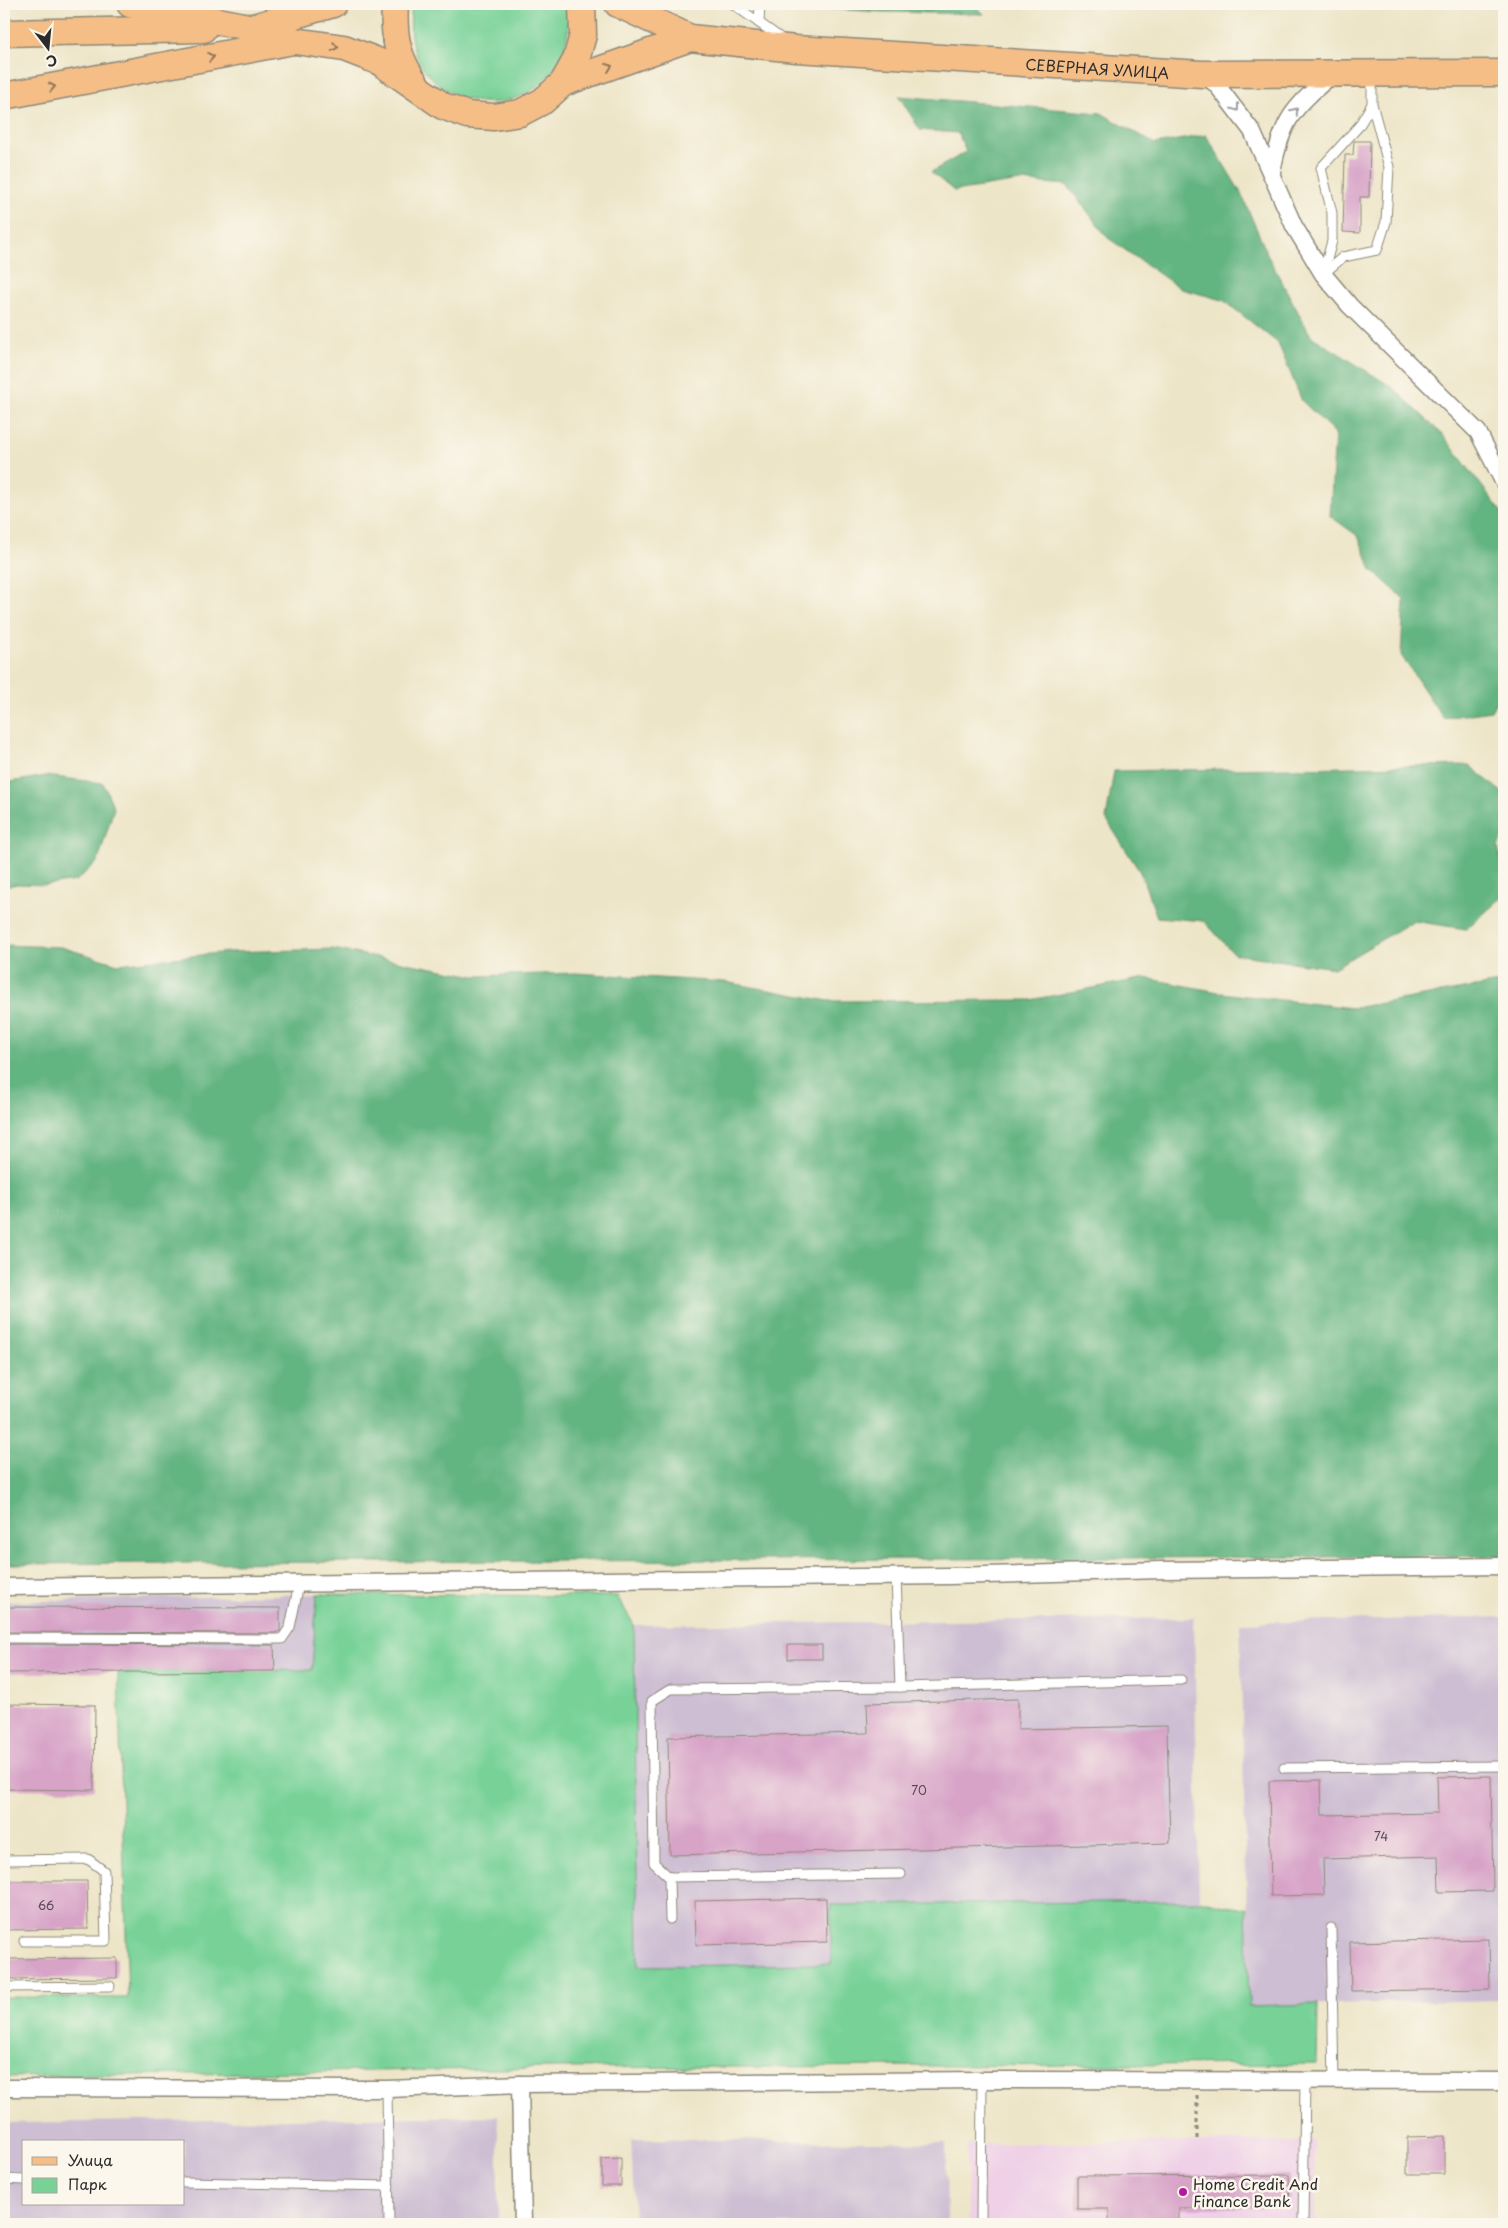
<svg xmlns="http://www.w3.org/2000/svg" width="1508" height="2228" font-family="'Playpen Sans',sans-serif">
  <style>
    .built { fill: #efd0e7 }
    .industrial { fill: #cdbed3; fill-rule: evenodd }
    .green { fill: #78d298; stroke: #527e62 }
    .forest { fill: #62b480; stroke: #467056 }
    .building { fill: #d7a3c7 }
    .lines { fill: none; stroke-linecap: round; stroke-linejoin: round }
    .service-casing { stroke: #8c8879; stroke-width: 11 }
    .minor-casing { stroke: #8c8879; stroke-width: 19 }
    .primary-casing { stroke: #8c8879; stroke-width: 29 }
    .path { stroke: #8c8879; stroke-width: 3; stroke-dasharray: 4 4; stroke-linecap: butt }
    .service { stroke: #fff; stroke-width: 9 }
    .minor { stroke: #fff; stroke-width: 16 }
    .primary { stroke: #f6be87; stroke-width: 26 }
    .oneway { stroke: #907459 }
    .oneway2 { stroke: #a0a0a0 }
    .poi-dot { fill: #b5179e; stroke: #fbf7ec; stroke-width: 2 }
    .labels { text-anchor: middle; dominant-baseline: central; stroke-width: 5; stroke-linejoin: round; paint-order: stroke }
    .number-label { font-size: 12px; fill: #564952 }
    .street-label { font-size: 15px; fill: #2b2b2b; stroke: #fbf7ec }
    .poi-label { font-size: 15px; fill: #2b2b2b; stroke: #fbf7ec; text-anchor: start }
  </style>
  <rect width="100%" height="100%" fill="#fbf7ec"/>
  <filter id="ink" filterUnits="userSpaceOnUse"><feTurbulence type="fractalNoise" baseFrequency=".02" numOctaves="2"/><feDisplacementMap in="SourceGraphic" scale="10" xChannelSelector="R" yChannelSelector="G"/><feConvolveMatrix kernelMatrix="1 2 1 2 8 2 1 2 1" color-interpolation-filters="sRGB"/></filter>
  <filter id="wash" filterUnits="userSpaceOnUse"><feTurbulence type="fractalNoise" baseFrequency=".0096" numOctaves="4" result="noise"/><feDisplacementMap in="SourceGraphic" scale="20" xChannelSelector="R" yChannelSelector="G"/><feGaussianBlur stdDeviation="1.12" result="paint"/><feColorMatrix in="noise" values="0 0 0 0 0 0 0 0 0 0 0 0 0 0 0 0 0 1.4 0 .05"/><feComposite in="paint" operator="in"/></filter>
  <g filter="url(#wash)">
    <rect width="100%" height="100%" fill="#ede5c7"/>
    <!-- built -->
    <polygon class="built" points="1315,2141 1316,2224 968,2224 967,2144"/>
    <!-- industrial -->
    <g class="industrial">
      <polygon points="317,1594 312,1670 4,1673 4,1602"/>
      <polygon points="1504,1617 1504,2000 1249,2006 1240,1623"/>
      <polygon points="1194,1618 1199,1901 831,1905 832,1964 637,1966 634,1625"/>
      <path d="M498,2116V2224H4V2123ZM24,2142H184V2204H24Z"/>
      <polygon points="631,2139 946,2143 947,2224 635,2224"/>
    </g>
    <!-- green -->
    <g class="green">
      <path d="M412,4H566C570,17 569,32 565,45C549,102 482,120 437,83C428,75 419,64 415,53C409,36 410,21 412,4Z"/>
      <polygon points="317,1594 617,1596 634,1625 638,1966 831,1964 831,1905 1199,1901 1246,1908 1249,2006 1318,2004 1317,2064 554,2068 4,2077 4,1997 128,1998 118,1672 312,1670"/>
    </g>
    <!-- forest -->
    <g class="forest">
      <polygon points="788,4 973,4 984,14 888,12 788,7"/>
      <polygon points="899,96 1101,113 1155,144 1206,135 1241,193 1269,258 1311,336 1392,387 1443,435 1504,515 1504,687 1491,711 1443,718 1401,655 1404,599 1372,570 1358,536 1330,516 1335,433 1302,401 1278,343 1223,300 1181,289 1108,238 1067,185 1020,181 954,191 931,172 966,152 958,133 920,130"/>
      <polygon points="1469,765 1504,794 1504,835 1498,847 1504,875 1504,896 1466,929 1413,921 1334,968 1234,954 1204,921 1157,917 1140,872 1106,819 1114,771"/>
      <polygon points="46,776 103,783 114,808 98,861 76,881 47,885 17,884 4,887 4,783"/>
      <polygon points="4,945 61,947 118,964 228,952 333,949 475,976 576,973 725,982 829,1001 1030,1000 1145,978 1229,994 1353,1008 1504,982 1504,1546 1499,1556 4,1564"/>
    </g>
    <g id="blocks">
      <!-- building -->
      <g class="building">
        <polygon points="1354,141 1370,141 1369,197 1360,197 1360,233 1343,232 1345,155 1353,155"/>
        <polygon points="4,1607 280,1608 280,1631 274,1633 4,1632"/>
        <polygon points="4,1644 274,1645 275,1671 4,1673"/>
        <rect x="788" y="1645" width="34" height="14"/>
        <polygon points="1018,1699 1018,1729 1167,1726 1170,1843 670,1855 668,1737 868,1733 867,1703"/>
        <polygon points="4,1704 95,1705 94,1790 4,1789"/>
        <polygon points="1491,1776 1493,1891 1439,1892 1438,1856 1323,1859 1324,1895 1271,1896 1269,1781 1321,1780 1322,1815 1438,1813 1437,1777"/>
        <polygon points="4,1881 87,1881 88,1929 4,1930"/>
        <polygon points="826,1898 827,1942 696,1945 695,1901"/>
        <polygon points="1489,1939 1490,1989 1351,1991 1350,1942"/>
        <polygon points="117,1958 117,1978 4,1979 4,1959"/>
        <polygon points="1444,2136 1444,2174 1407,2174 1407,2137"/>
        <polygon points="621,2158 621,2186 602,2186 602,2159"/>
        <polygon points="1289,2175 1290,2207 1179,2208 1179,2224 1109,2224 1109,2209 1077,2209 1077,2176"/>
      </g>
    </g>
  </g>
  <g filter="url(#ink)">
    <use href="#blocks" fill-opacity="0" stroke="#8c8879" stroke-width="1"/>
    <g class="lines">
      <!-- service casing -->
      <g class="service-casing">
        <g id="service">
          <polyline points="733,4 783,40"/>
          <polyline points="759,23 760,4"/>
          <polyline points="1372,77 1372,104 1359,126 1321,168 1332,213 1332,241 1323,274 1343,257 1377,250 1386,222 1389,167 1372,104"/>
          <polyline points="896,1576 900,1687 1181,1680"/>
          <polyline points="4,1638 282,1639 290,1627 299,1584"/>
          <polyline points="900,1687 671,1689 652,1701 654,1863 669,1877 901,1874"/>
          <polyline points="1284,1768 1504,1766"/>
          <polyline points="4,1860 88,1859 104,1871 106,1941 24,1941"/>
          <polyline points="669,1877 670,1919"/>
          <polyline points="1331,1928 1334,2081"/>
          <polyline points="4,1987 110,1986"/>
          <polyline points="387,2089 389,2224"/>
          <polyline points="4,2179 24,2180"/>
          <polyline points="184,2182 389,2186"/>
          <polyline points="981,2224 982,2080"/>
          <polyline points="1303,2224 1305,2081"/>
        </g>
      </g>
      <!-- minor casing -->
      <g class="minor-casing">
        <g id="minor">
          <polyline points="1202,74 1216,84 1252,131 1294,226 1323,274 1350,306 1478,432 1504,483"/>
          <path d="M1272,172C1282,119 1293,108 1333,74"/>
          <polyline points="4,1587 949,1576 1162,1570 1504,1566"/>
          <polyline points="520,2084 523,2224"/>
          <polyline points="4,2088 387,2089 520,2084 982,2080 1504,2081"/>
        </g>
      </g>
      <!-- primary casing -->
      <g class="primary-casing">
        <g id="primary">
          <polyline points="130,4 254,28 295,41 344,48 380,62 443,106 467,115 494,117 520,113 543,101 563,83 576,60 583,35 582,4"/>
          <path d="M395,4C393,34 397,59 416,84"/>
          <path id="s1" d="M618,4L690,38L796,49L1202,74L1504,73"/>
          <polyline points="250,28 333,4"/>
          <polyline points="4,33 203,29"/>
          <polyline points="563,83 690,38"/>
          <polyline points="4,96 293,41"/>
        </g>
      </g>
      <!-- path -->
      <polyline class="path" points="1197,2095 1197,2142"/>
      <!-- service -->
      <use href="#service" class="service"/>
      <!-- minor -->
      <use href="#minor" class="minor"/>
      <!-- primary -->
      <use href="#primary" class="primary"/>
    </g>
    <!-- one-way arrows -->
    <defs><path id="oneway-chevron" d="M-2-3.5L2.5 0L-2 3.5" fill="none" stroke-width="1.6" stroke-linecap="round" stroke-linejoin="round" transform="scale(1.25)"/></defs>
    <g class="oneway">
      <use href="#oneway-chevron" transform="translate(335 47) rotate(9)"/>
      <use href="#oneway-chevron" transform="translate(211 57) rotate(-10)"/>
      <use href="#oneway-chevron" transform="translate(609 67) rotate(-19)"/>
      <use href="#oneway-chevron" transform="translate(52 87) rotate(-11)"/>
    </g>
    <g class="oneway2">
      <use href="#oneway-chevron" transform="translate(1236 108) rotate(53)"/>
      <use href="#oneway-chevron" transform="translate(1295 111) rotate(-51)"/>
    </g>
  </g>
  <!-- markers -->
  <circle class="poi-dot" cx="1183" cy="2192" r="5"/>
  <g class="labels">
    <!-- number labels -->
    <g class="number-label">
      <text x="919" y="1790">70</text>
      <text x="1381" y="1836">74</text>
      <text x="46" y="1905">66</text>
    </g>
    <!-- street labels -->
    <g class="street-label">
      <text stroke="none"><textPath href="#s1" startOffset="488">СЕВЕРНАЯ УЛИЦА</textPath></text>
    </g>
    <!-- poi labels -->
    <g class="poi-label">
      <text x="1193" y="2183">Home Credit And<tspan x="1193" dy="17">Finance Bank</tspan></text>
    </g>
  </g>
  <!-- margin -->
  <rect width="1508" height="2228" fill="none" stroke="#fbf7ec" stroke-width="20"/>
  <!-- legend -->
  <rect x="22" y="2140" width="162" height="65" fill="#fbf7ec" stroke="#a8a59f"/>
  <rect x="32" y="2157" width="25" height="8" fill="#f6be87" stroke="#a8a59f"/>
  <text x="68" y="2166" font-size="15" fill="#2b2b2b">Улица</text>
  <rect x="32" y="2178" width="25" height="15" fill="#78d298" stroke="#a8a59f"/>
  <text x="68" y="2190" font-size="15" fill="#2b2b2b">Парк</text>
  <!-- north arrow -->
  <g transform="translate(48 48) rotate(164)" stroke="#fbf7ec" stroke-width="4" paint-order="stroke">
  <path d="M0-4L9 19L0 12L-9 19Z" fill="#2b2b2b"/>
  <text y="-8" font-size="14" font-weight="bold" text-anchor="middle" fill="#2b2b2b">С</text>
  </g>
</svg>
